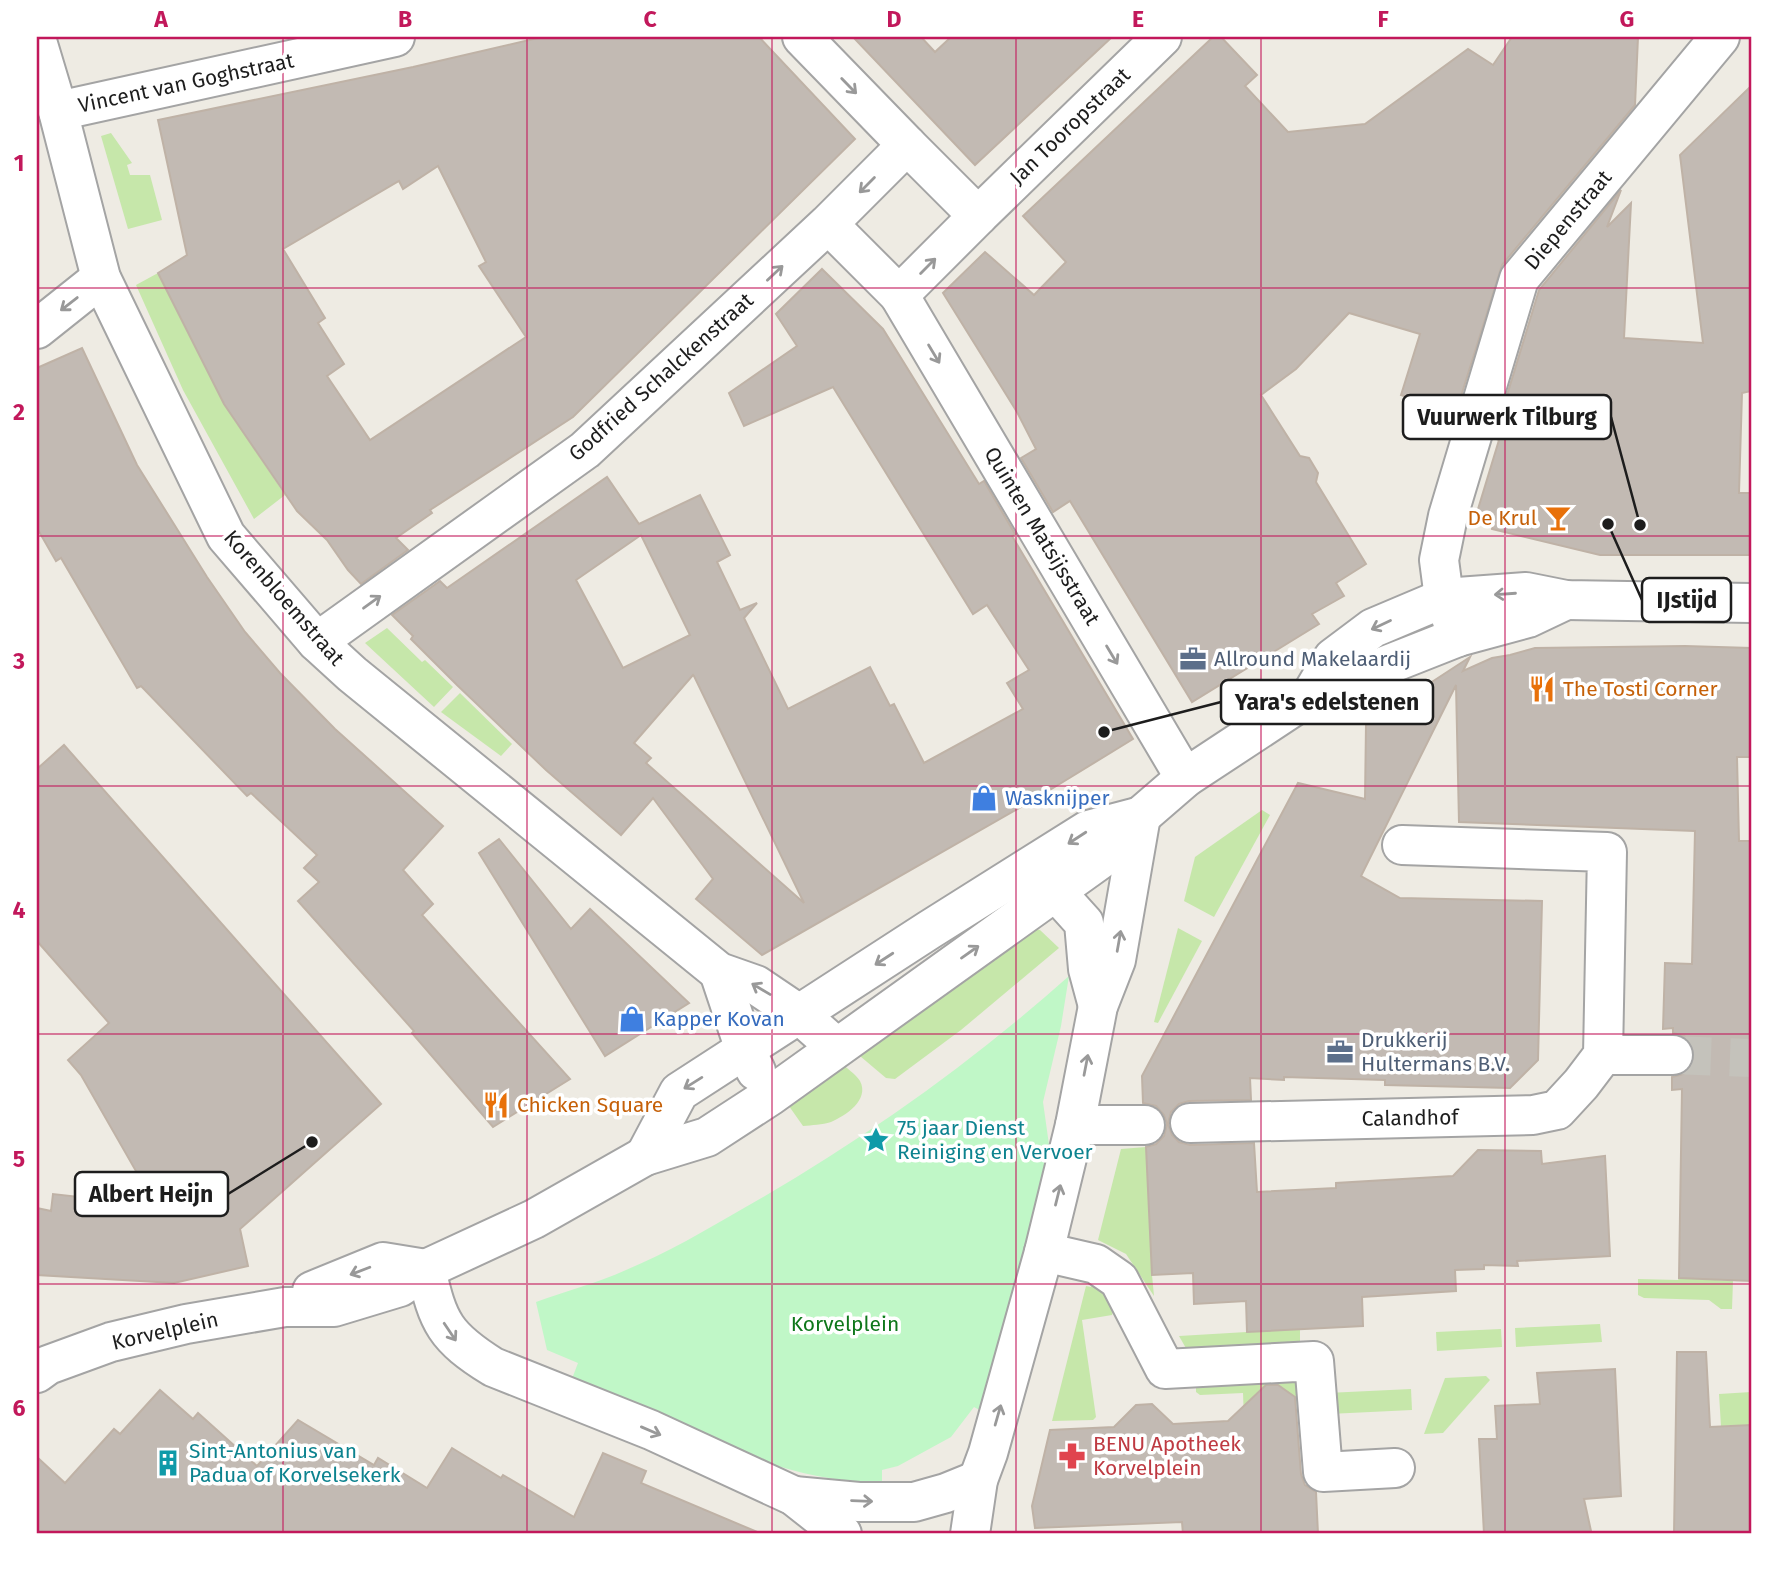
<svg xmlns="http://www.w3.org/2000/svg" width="1788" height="1571" font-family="'Fira Sans',sans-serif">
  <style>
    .grass { fill: #c6e7aa }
    .park { fill: #c0f7c7 }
    .building { fill: #c2bab3; stroke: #bfb2a6; stroke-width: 2; fill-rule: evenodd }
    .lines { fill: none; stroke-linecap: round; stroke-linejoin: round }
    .minor-tunnel { stroke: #c4c2bb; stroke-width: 38; stroke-dasharray: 38 19; stroke-linecap: butt }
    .minor-casing { stroke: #a4a4a4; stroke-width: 42 }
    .minor { stroke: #fff; stroke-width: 38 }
    .oneway { stroke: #999 }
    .grid { fill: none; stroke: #c2185b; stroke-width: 2; stroke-opacity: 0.55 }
    .labels { text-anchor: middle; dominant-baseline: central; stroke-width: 7; stroke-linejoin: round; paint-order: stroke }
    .street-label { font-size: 21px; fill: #1d1d1d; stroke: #fff }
    .food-label { font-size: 21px; fill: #c56008; stroke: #fff; text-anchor: start }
    .service-label { font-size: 21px; fill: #4e5e75; stroke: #fff; text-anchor: start }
    .shop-label { font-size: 21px; fill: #366cbe; stroke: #fff; text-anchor: start }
    .culture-label { font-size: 21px; fill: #0d838f; stroke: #fff; text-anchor: start }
    .park-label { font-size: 21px; fill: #0f771b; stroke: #fff }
    .health-label { font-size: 21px; fill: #be3a42; stroke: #fff; text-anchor: start }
    .leader { fill: none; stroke: #1d1d1d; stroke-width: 2.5 }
    .callout-dot { fill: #1d1d1d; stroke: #fff; stroke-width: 2.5 }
    .callout { fill: #fff; stroke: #1d1d1d; stroke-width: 2.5 }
    .callout-label { font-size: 23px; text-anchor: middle; font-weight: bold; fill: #1d1d1d }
    .neatline { fill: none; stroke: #c2185b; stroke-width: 2.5 }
    .grid-label { font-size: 23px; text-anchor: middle; font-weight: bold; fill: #c2185b }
  </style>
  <rect width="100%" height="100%" fill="#eeebe3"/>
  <!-- grass -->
  <g class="grass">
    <polygon points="111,133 132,163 127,165 130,175 150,175 162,220 128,229 101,136"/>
    <polygon points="158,273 224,404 285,495 254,519 183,390 136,285"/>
    <polygon points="387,628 422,662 425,660 453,687 434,707 365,643"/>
    <polygon points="460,693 512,744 501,756 441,712"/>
    <polygon points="1262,810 1270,815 1214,917 1184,901 1195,857"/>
    <polygon points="1027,927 1040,930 1059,948 961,1030 895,1079 886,1078 854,1051"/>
    <polygon points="1178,928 1202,941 1158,1023 1154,1022"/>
    <path d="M840,1062C846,1068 856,1074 860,1081C870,1100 845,1116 831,1122C822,1125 812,1125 803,1126L784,1099Z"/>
    <polygon points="1146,1147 1152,1275 1154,1296 1126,1254 1098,1240 1121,1149"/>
    <polygon points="1679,1278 1733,1281 1732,1309 1721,1309 1709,1300 1644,1298 1638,1295 1638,1279 1678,1280"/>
    <polygon points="1092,1283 1099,1285 1114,1309 1112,1315 1082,1320 1096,1417 1093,1420 1052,1421 1086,1286 1091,1287"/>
    <polygon points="1600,1324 1602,1342 1516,1347 1515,1328"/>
    <polygon points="1300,1329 1300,1342 1297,1344 1187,1350 1179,1336"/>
    <polygon points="1501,1329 1502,1347 1437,1351 1436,1332"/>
    <polygon points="1486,1376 1490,1380 1443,1433 1424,1434 1445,1378"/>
    <polygon points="1291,1377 1299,1383 1305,1415 1298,1416 1296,1398 1281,1387 1263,1388 1244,1420 1243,1393 1200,1395 1196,1392 1196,1385"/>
    <polygon points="1411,1389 1412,1410 1329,1414 1327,1393"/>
    <polygon points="1751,1392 1751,1425 1721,1426 1719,1394"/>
  </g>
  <!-- park -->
  <path class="park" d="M1069,976L1061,1026L1043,1102L1051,1159L985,1413L974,1407L951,1437L898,1466L882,1470V1482C813,1483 752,1459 690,1433C650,1417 610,1401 570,1384L578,1363L547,1350L536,1302C566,1291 597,1283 626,1270C667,1253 706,1230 744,1208C860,1142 969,1065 1069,976Z"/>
  <!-- building -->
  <g class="building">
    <path d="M542,37H759L855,139L573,417L430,510L432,513L396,538L408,550L361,584L348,570L327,540L297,511L224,404L158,273L187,255L158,120L413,67ZM438,166L486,262L479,266L526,337L370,440L327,376L344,364L318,323L325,318L283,249L399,181L403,189Z"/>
    <polygon points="853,37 921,37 935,52 951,37 1112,37 975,165"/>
    <polygon points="1213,37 1221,37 1257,75 1245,86 1288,132 1365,124 1468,49 1493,65 1512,37 1638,37 1635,105 1502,265 1453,422 1412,409 1414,399 1401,395 1420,334 1349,313 1296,369 1261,395 1300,456 1309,458 1318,473 1316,482 1366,564 1336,583 1344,596 1312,614 1319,624 1192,702 1070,501 1053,512 1021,458 1036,449 1017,412 943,293 985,252 1034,295 1066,262 1023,216"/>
    <polygon points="1751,86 1751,391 1742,393 1739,493 1751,493 1751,555 1600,555 1492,529 1493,523 1475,519 1499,440 1494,438 1539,290 1621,190 1607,227 1631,203 1624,338 1703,343 1680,155"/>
    <path d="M822,269L883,329L979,484L984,481L1015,534L1012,536L1133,739L1040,796L762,955L696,899L713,879L653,798L621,835L546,770L457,685L411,639L413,636L392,615L440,581L447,588L607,477L639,524L700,495L730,555L717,562L740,610L757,603L744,618L788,709L870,667L890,706L894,704L924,763L1023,709L1007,683L1029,670L987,605L973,614L833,387L744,426L729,393L797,346L776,314ZM641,535L690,635L623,668L576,580ZM693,675L694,676L804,903L646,763L651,758L634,743Z"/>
    <polygon points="82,348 137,465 207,577 245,632 280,673 335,729 443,826 403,870 433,904 422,915 570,1079 493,1127 412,1033 414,1031 298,901 319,882 304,868 317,855 251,793 247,796 141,686 137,688 61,558 56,561 37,528 37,368"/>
    <polygon points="1685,646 1751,648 1751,757 1737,757 1739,841 1751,841 1751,1281 1679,1278 1682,1089 1672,1090 1672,1077 1683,1074 1692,1066 1695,1054 1692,1045 1684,1036 1673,1033 1673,1028 1663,1029 1665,963 1692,964 1695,831 1459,822 1456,685 1361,876 1400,898 1542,901 1538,1060 1510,1088 1385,1085 1385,1080 1284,1077 1284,1080 1250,1078 1251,1100 1189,1101 1179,1104 1171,1112 1168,1124 1172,1135 1179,1142 1190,1145 1254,1143 1257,1192 1336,1188 1336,1183 1453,1176 1478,1150 1541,1151 1542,1164 1605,1156 1610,1256 1517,1261 1518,1266 1484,1265 1484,1269 1455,1270 1456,1291 1362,1297 1363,1326 1247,1332 1246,1301 1194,1304 1193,1273 1152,1275 1146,1147 1156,1144 1164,1136 1167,1124 1164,1115 1156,1106 1143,1103 1142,1076 1298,783 1365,799 1366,725 1470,657 1463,671 1492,658 1510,655 1535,648"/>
    <polygon points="64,745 381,1104 240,1229 248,1266 174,1283 37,1275 37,1208 51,1211 53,1194 79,1197 80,1187 148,1192 81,1075 68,1060 109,1023 37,941 37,769"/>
    <polygon points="499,839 571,929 590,909 689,1003 605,1056 479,853"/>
    <polygon points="1677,1352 1706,1352 1710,1427 1751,1425 1751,1534 1674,1534"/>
    <polygon points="1615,1369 1621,1496 1584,1499 1591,1531 1566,1532 1566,1534 1484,1534 1479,1439 1497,1439 1495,1406 1540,1404 1537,1373"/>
    <polygon points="1266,1385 1278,1385 1295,1397 1301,1474 1305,1485 1316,1492 1318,1534 1183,1534 1182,1522 1035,1528 1032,1506 1050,1430 1114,1427 1136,1405 1152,1404 1173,1424 1228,1421"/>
    <polygon points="160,1390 193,1419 198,1413 257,1466 298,1420 374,1465 378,1458 427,1488 452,1448 501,1478 503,1475 574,1517 603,1453 646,1471 641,1483 762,1534 37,1534 37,1457 65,1483 114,1429 120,1434"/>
  </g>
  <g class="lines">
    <!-- minor-tunnel -->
    <polyline class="minor-tunnel" points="1673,1055 1751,1058"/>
    <!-- minor casing -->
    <g class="minor-casing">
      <g id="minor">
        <polyline points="802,37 907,145"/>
        <polyline points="37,41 58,111 101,278 226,536 317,642 352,674 719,972 756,985 799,1014 836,1047"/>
        <polyline points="58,111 395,37"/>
        <polyline points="978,216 1162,37"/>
        <polyline points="899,295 1185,778"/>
        <polyline points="37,329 101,278"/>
        <polyline points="1458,637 1444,598 1439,560 1448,516 1519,279 1720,37"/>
        <polyline points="317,642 585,450 828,224 907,145 978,216 899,295 828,224"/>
        <polyline points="1311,695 1333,658 1373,628 1444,598 1526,592 1566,600 1751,603"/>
        <polyline points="1032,883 1056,892 1084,923 1088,969 1098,1006"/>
        <polyline points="719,972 745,1050 756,1071"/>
        <polyline points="1603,1055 1673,1055"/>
        <polyline points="1190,1123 1533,1115 1557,1110 1581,1084 1603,1055 1607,852 1402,845"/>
        <polyline points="1075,1125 1145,1125"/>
        <polyline points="645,1156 679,1092 929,930 1088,830 1141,816"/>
        <polyline points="1044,1252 1096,1264 1119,1280 1165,1369 1314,1361 1323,1472 1395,1468"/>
        <path d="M426,1269C438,1323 445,1337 493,1367L651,1430L794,1496L842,1534"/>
        <polyline points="312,1291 383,1262 426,1269"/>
        <polyline points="37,1373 48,1365 111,1342 186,1324 285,1307 334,1307 400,1287 426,1269 534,1219 645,1156 707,1137 770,1096 1105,856 1141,816 1185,778 1311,695 1458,637 1528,618 1566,600"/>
        <polyline points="794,1496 859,1502 914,1502 946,1493 978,1480"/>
        <polyline points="970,1534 978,1480 988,1453 1044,1252 1075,1125 1098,1006 1116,960 1141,816"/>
      </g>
    </g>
    <!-- minor -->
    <use href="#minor" class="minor"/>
  </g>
  <!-- one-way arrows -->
  <defs><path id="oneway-shaft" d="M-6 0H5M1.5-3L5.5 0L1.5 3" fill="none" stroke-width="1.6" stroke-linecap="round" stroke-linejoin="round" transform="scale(1.75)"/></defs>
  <g class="oneway">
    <use href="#oneway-shaft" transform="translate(849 86) rotate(46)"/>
    <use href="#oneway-shaft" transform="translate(867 185) rotate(135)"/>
    <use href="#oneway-shaft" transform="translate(928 266) rotate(-45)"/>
    <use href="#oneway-shaft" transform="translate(775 273) rotate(-43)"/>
    <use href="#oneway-shaft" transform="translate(69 304) rotate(142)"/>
    <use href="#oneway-shaft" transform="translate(934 354) rotate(59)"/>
    <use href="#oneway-shaft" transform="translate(1505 594) rotate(176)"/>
    <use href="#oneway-shaft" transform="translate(372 602) rotate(-36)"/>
    <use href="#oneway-shaft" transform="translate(1381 625) rotate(155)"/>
    <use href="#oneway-shaft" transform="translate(1112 655) rotate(59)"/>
    <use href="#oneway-shaft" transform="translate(1077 838) rotate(147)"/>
    <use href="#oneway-shaft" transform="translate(1119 941) rotate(-80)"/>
    <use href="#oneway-shaft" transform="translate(970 952) rotate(-35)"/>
    <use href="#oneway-shaft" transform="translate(884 959) rotate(147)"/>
    <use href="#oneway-shaft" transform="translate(761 989) rotate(-149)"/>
    <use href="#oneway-shaft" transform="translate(1086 1065) rotate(-79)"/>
    <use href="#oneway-shaft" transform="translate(693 1083) rotate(148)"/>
    <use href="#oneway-shaft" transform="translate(1058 1195) rotate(-76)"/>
    <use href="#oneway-shaft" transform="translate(360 1271) rotate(159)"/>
    <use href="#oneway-shaft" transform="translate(450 1332) rotate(56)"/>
    <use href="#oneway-shaft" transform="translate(998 1415) rotate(-74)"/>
    <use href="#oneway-shaft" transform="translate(651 1431) rotate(23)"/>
    <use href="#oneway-shaft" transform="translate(862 1501) rotate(2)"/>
  </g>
  <!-- grid -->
  <path class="grid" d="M283,37V1534M527,37V1534M772,37V1534M1016,37V1534M1261,37V1534M1505,37V1534M37,288H1751M37,536H1751M37,786H1751M37,1034H1751M37,1284H1751"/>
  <!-- icons -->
  <defs>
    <g id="bar-bare" transform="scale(2.1)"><path d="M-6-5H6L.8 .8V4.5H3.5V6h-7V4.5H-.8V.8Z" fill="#e8710a" stroke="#fff" stroke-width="2.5" paint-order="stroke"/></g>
    <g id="office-bare" transform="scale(2.1)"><path d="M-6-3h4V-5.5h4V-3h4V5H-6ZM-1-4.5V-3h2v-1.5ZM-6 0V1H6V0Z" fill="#5c6f8a" stroke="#fff" stroke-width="2.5" paint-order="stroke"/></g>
    <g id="restaurant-bare" transform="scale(2.1)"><path d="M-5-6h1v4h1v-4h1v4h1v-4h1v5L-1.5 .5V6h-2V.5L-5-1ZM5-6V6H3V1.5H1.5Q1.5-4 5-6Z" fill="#e8710a" stroke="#fff" stroke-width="2.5" paint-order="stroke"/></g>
    <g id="shop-bare" transform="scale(2.1)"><path d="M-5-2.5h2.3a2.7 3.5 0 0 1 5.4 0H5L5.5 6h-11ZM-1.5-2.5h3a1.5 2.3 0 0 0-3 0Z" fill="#3f7fe0" stroke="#fff" stroke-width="2.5" paint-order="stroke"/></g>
    <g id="sight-bare" transform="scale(2.1)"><path d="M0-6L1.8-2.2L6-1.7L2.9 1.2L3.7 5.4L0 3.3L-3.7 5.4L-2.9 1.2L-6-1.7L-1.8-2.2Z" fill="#0f9aa8" stroke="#fff" stroke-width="2.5" paint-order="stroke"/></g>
    <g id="pharmacy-bare" transform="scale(2.1)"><path d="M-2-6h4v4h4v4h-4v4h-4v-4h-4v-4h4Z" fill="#e0444e" stroke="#fff" stroke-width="2.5" paint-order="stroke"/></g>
    <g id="building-bare" transform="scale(2.1)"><path d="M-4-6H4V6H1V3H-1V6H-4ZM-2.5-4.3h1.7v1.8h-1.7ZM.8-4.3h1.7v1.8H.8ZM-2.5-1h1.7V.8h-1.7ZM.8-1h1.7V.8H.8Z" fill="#0f9aa8" stroke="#fff" stroke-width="2.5" paint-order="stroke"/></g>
  </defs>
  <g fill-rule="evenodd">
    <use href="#bar-bare" x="1558" y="518"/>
    <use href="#office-bare" x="1193" y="659"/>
    <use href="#restaurant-bare" x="1542" y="689"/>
    <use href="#shop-bare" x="984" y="798"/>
    <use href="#shop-bare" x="632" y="1019"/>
    <use href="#office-bare" x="1340" y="1052"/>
    <use href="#restaurant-bare" x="496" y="1105"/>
    <use href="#sight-bare" x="876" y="1140"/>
    <use href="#pharmacy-bare" x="1072" y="1456"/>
    <use href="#building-bare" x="168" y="1463"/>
  </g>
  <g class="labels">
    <!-- street labels -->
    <g class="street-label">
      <text transform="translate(186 83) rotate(-12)">Vincent van Goghstraat</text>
      <text transform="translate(1070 126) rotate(-44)">Jan Tooropstraat</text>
      <text transform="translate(1568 220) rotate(-50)">Diepenstraat</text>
      <text transform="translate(661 377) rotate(-42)">Godfried Schalckenstraat</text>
      <text transform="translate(1042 536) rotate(59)">Quinten Matsijsstraat</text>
      <text transform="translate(284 598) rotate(49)">Korenbloemstraat</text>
      <text transform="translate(1410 1118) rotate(-1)">Calandhof</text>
      <text transform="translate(165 1331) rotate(-13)">Korvelplein</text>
    </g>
    <!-- food labels -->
    <g class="food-label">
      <text x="1537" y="518" text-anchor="end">De Krul</text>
      <text x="1563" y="689">The Tosti Corner</text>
      <text x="517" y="1105">Chicken Square</text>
    </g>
    <!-- service labels -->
    <g class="service-label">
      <text x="1214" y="659">Allround Makelaardij</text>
      <text x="1361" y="1040">Drukkerij<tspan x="1361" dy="24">Hultermans B.V.</tspan></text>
    </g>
    <!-- shop labels -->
    <g class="shop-label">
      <text x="1005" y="798">Wasknijper</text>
      <text x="653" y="1019">Kapper Kovan</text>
    </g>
    <!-- culture labels -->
    <g class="culture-label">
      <text x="897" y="1128">75 jaar Dienst<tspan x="897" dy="24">Reiniging en Vervoer</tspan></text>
      <text x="189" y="1451">Sint-Antonius van<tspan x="189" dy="24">Padua of Korvelsekerk</tspan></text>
    </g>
    <!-- park labels -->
    <g class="park-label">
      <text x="845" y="1324">Korvelplein</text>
    </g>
    <!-- health labels -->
    <g class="health-label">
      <text x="1093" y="1444">BENU Apotheek<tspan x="1093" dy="24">Korvelplein</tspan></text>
    </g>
  </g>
  <!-- callouts -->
  <path class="leader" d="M1640 525L1611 417M1608 524L1642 600M1104 732L1221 702M312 1142L228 1194"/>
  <g class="callout-dot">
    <circle cx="1640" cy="525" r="7"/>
    <circle cx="1608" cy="524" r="7"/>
    <circle cx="1104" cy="732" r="7"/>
    <circle cx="312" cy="1142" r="7"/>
  </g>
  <g class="callout">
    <rect x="1403" y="395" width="208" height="44" rx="7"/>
    <rect x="1642" y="578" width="89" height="44" rx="7"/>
    <rect x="1221" y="680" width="212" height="44" rx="7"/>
    <rect x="75" y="1172" width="153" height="44" rx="7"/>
  </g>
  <g class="callout-label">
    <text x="1507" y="425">Vuurwerk Tilburg</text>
    <text x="1687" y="608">IJstijd</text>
    <text x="1327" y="710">Yara's edelstenen</text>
    <text x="151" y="1202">Albert Heijn</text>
  </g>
  <!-- border -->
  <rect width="1788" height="1571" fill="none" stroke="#ffffff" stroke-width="77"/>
  <rect x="38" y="38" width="1712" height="1494" class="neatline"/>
  <g class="grid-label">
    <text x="161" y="27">A</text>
    <text x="405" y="27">B</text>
    <text x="650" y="27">C</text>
    <text x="894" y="27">D</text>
    <text x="1138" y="27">E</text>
    <text x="1383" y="27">F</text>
    <text x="1627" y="27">G</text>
    <text x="19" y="171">1</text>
    <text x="19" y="420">2</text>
    <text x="19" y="669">3</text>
    <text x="19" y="918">4</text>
    <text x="19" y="1167">5</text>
    <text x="19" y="1416">6</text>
  </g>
</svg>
